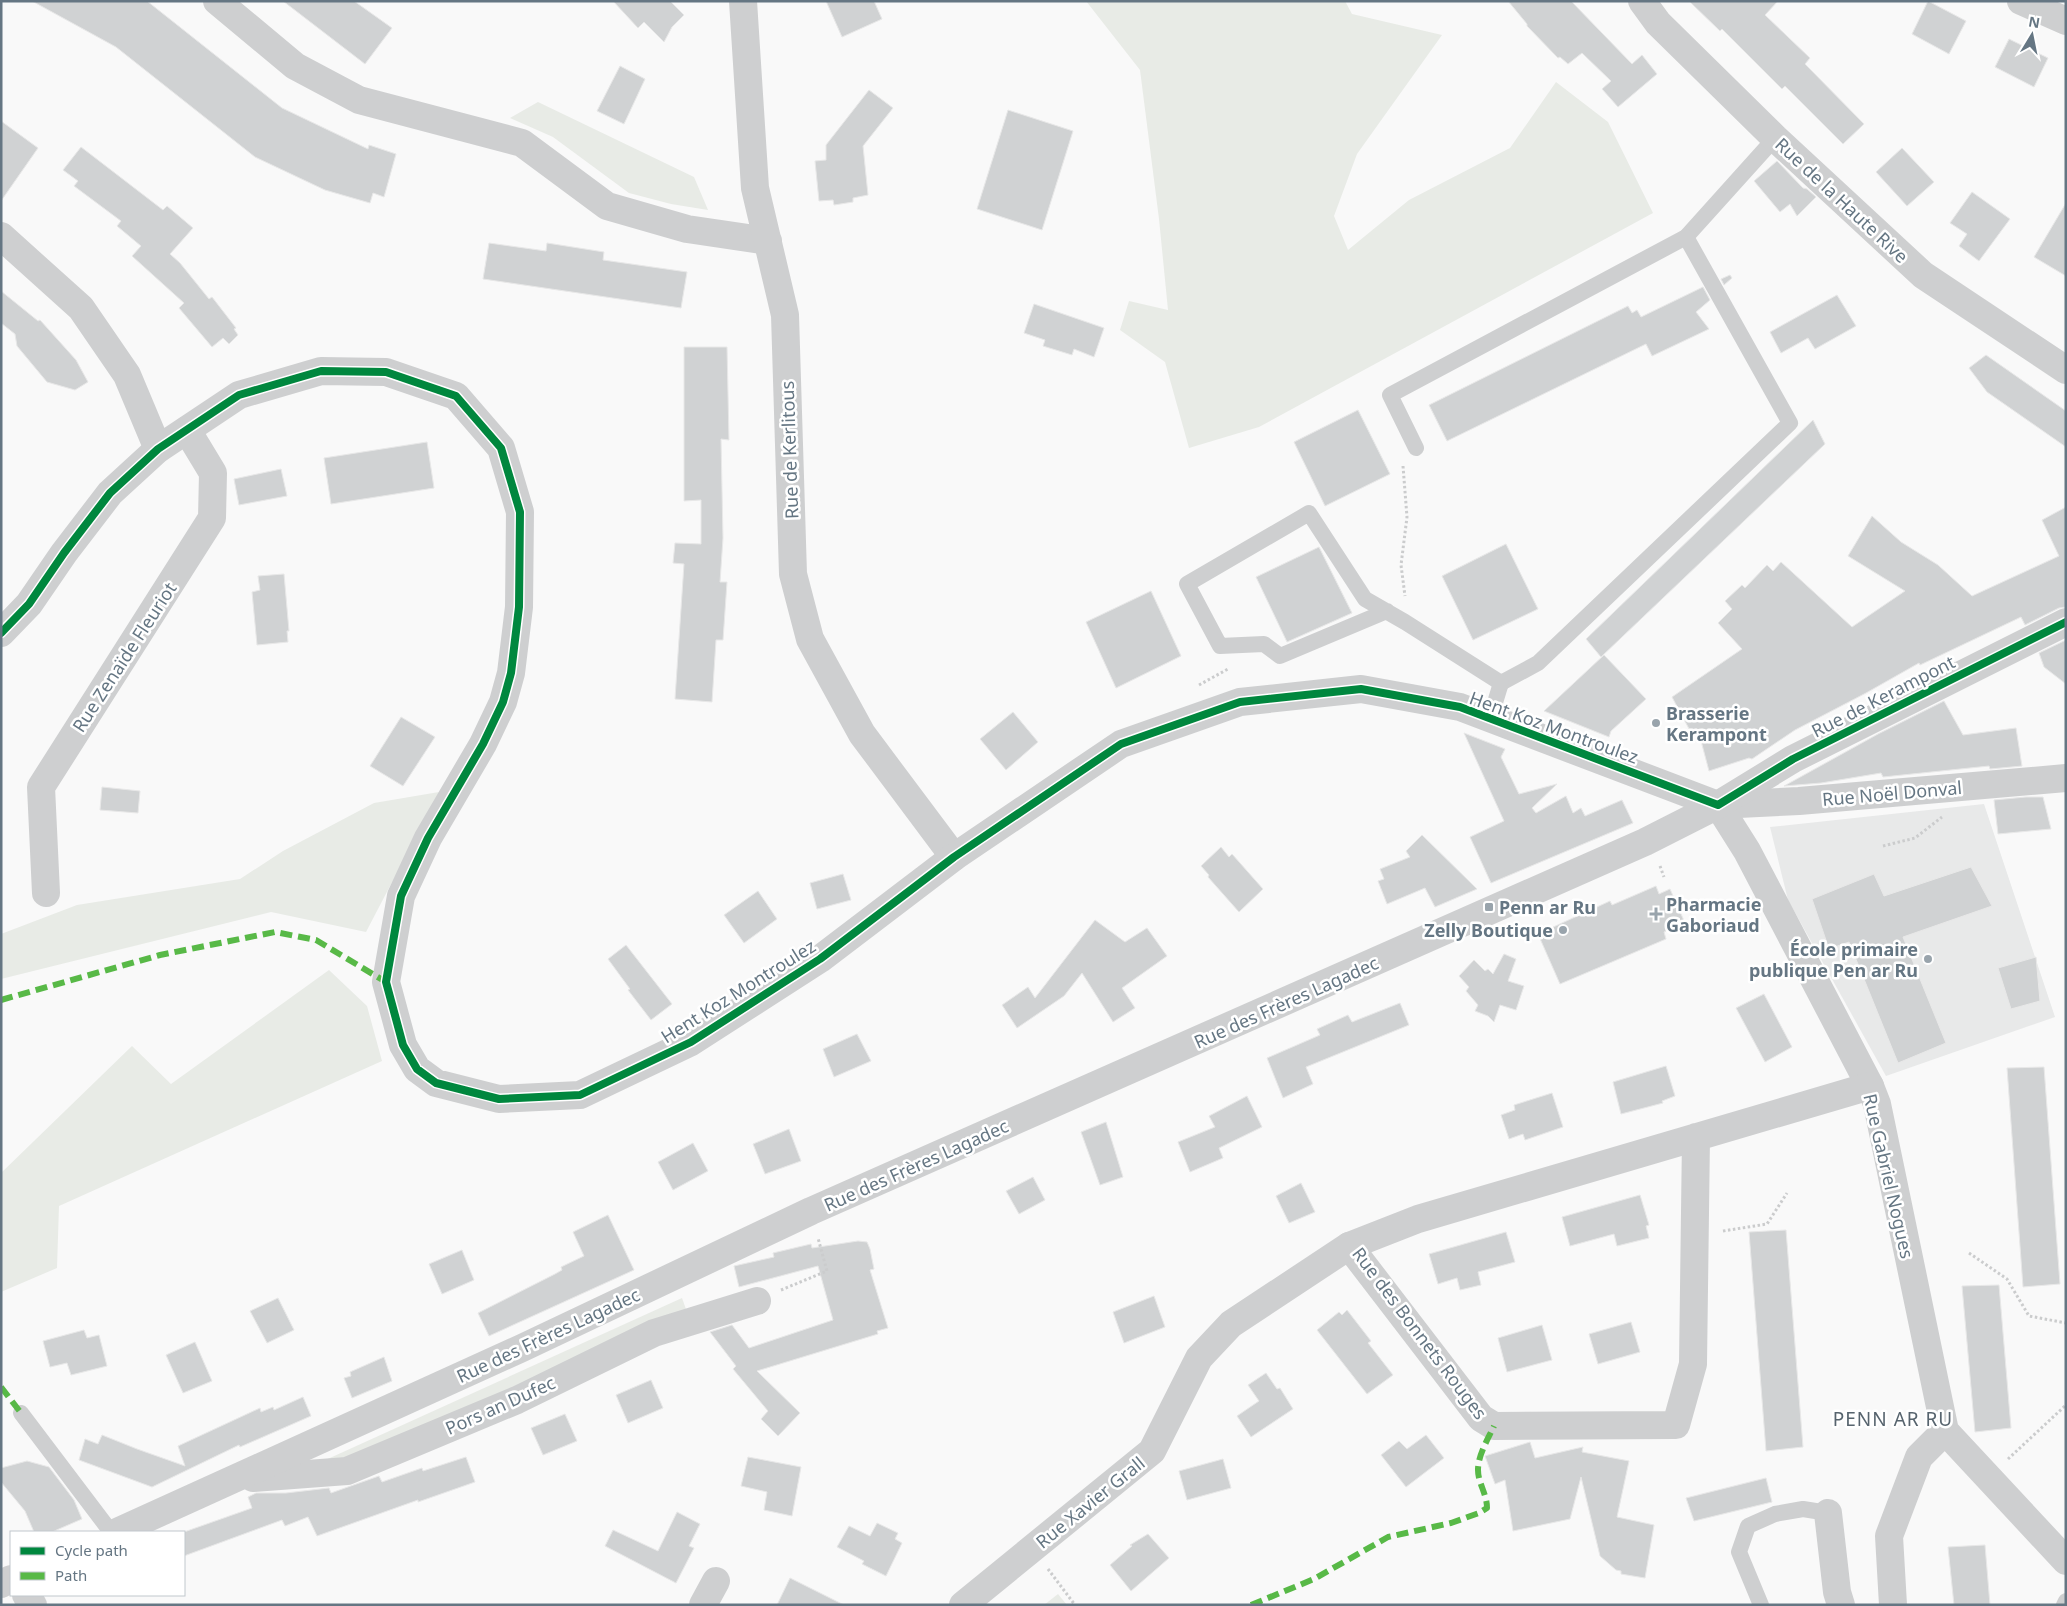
<svg xmlns="http://www.w3.org/2000/svg" width="2067" height="1606" font-family="'Noto Sans',sans-serif">
  <style>
    .built { fill: #e8e9e9 }
    .green { fill: #e8ebe6 }
    .building { fill: #d0d2d3; stroke: #e8e8e8 }
    .lines { fill: none; stroke-linecap: round; stroke-linejoin: round }
    .path { stroke: #cbcccd; stroke-width: 3; stroke-dasharray: 2.5 2.5; stroke-linecap: butt }
    .lane { stroke: #cecfd0; stroke-width: 16 }
    .street { stroke: #cecfd0; stroke-width: 28 }
    .quiet { stroke: #58b947; stroke-width: 6; stroke-dasharray: 12 6; stroke-linecap: butt }
    .cycleway-casing { stroke: #fff; stroke-width: 11 }
    .cycleway { stroke: #00873e; stroke-width: 8 }
    .poi-dot { fill: #99a4ac; stroke: #fff; stroke-width: 2 }
    .labels { text-anchor: middle; dominant-baseline: central; stroke-width: 5; stroke-linejoin: round; paint-order: stroke }
    .street-label { font-size: 18px; fill: #657683; stroke: #fff }
    .poi-label { font-size: 18px; font-weight: bold; fill: #657683; stroke: #fff; text-anchor: start }
    .neighbourhood-label { font-size: 19px; letter-spacing: 1px; fill: #57646e; stroke: #fff }
  </style>
  <rect width="100%" height="100%" fill="#f9f9f9"/>
  <!-- built -->
  <polygon class="built" points="1984,804 2055,1017 1886,1076 1788,900 1770,827"/>
  <!-- green -->
  <g class="green">
    <polygon points="1086,1 1345,1 1352,14 1442,35 1357,154 1334,216 1348,250 1409,200 1510,148 1556,82 1608,122 1653,213 1259,427 1189,448 1165,362 1120,330 1129,301 1168,310 1159,219 1140,70"/>
    <polygon points="538,102 694,177 708,210 671,204 629,193 553,137 510,118"/>
    <polygon points="439,792 366,932 271,912 1,979 1,934 77,905 240,879 283,851 374,803"/>
    <polygon points="329,970 367,1006 382,1061 59,1206 57,1268 1,1292 1,1173 132,1046 171,1084"/>
    <polygon points="682,1298 687,1312 342,1462 321,1462"/>
    <polygon points="1058,1594 1067,1605 1044,1605"/>
  </g>
  <!-- building -->
  <g class="building">
    <polygon points="32,1 147,1 282,108 368,149 369,145 396,154 384,197 373,193 370,203 325,190 255,157 116,47"/>
    <polygon points="283,1 354,1 392,28 365,64"/>
    <polygon points="613,1 670,1 684,15 672,27 664,42 644,22 638,28"/>
    <polygon points="826,1 874,1 882,19 842,37"/>
    <polygon points="1508,1 1571,1 1632,64 1642,55 1657,74 1618,107 1602,89 1611,81 1582,53 1568,64 1560,57 1558,58 1527,26 1527,24"/>
    <polygon points="1689,1 1778,1 1765,15 1810,58 1805,64 1864,124 1843,144 1785,86 1782,89 1722,29 1720,31"/>
    <polygon points="1928,1 1966,21 1949,54 1912,34"/>
    <polygon points="2009,39 2048,58 2034,87 1995,67"/>
    <polygon points="620,66 645,79 624,124 597,111"/>
    <polygon points="869,90 893,108 863,146 868,195 853,198 853,202 834,205 833,200 819,201 815,161 826,160 826,145"/>
    <polygon points="1008,110 1073,131 1042,230 977,209"/>
    <polygon points="1,121 38,148 1,201"/>
    <polygon points="81,147 163,210 167,206 193,228 170,254 180,263 209,299 212,297 236,328 234,329 238,335 229,344 223,338 212,347 179,308 184,303 132,256 141,246 117,226 121,221 74,186 78,181 63,170"/>
    <polygon points="1902,148 1934,182 1907,206 1876,172"/>
    <polygon points="1777,161 1803,188 1807,189 1816,197 1797,216 1790,204 1780,212 1754,181"/>
    <polygon points="1972,192 2010,219 1979,261 1959,246 1967,234 1950,223"/>
    <polygon points="2066,203 2066,276 2034,257"/>
    <polygon points="489,243 546,251 547,243 604,252 603,260 687,272 681,308 483,279"/>
    <polygon points="1730,275 1732,278 1724,285 1721,279"/>
    <polygon points="1703,287 1710,300 1696,312 1709,329 1652,356 1646,344 1447,441 1429,405 1628,306 1632,313 1637,310 1641,317"/>
    <polygon points="1,291 38,321 40,320 76,360 88,382 75,390 47,382 17,346 15,334 1,323"/>
    <polygon points="1837,295 1856,326 1815,349 1808,338 1781,353 1770,332"/>
    <polygon points="1034,304 1104,328 1094,357 1074,349 1072,355 1043,346 1045,340 1024,333"/>
    <polygon points="684,347 727,347 729,440 721,439 723,538 720,582 727,582 723,640 716,640 712,702 675,699 684,564 673,563 675,543 701,544 701,500 684,501"/>
    <polygon points="1986,355 2066,411 2066,447 1987,392 1969,368"/>
    <polygon points="1358,410 1390,474 1325,506 1294,442"/>
    <polygon points="1813,420 1825,444 1601,657 1586,639"/>
    <polygon points="427,442 434,488 331,504 324,458"/>
    <polygon points="281,469 287,496 239,505 234,479"/>
    <polygon points="2066,507 2066,607 2059,608 2025,625 2021,617 1920,665 1919,663 1866,693 1795,730 1752,759 1749,758 1709,771 1700,737 1695,740 1672,697 1742,649 1718,623 1732,609 1725,601 1742,585 1745,588 1767,565 1773,571 1781,562 1852,627 1905,591 1848,556 1872,516 1901,542 1938,565 1972,596 2059,556 2042,520"/>
    <polygon points="1506,544 1538,609 1473,640 1442,576"/>
    <polygon points="1319,547 1352,613 1287,642 1256,577"/>
    <polygon points="284,574 289,631 287,631 288,642 257,645 252,592 260,590 258,576"/>
    <polygon points="1151,591 1181,656 1116,688 1086,622"/>
    <polygon points="2066,640 2066,684 2044,667 2039,653"/>
    <polygon points="1604,655 1646,699 1611,731 1609,737 1544,711"/>
    <polygon points="1944,701 1963,735 2016,728 2022,766 1990,769 1989,766 1883,777 1881,773 1821,783 1784,786 1878,734"/>
    <polygon points="1013,712 1038,742 1006,770 980,739"/>
    <polygon points="401,717 435,737 403,786 370,766"/>
    <polygon points="1464,733 1505,749 1501,757 1519,794 1557,784 1532,808 1536,813 1566,796 1573,813 1581,808 1585,816 1622,800 1633,823 1491,883 1470,837 1504,821"/>
    <polygon points="102,787 140,791 138,813 100,810"/>
    <polygon points="2026,797 2043,797 2051,829 1998,834 1994,800"/>
    <polygon points="1422,835 1477,889 1435,907 1425,888 1387,904 1378,881 1384,879 1380,869 1410,857 1406,851"/>
    <polygon points="1221,847 1229,857 1232,854 1263,889 1239,912 1208,877 1209,875 1201,866"/>
    <polygon points="1971,867 1992,906 1903,937 1946,1043 1898,1063 1849,942 1829,949 1812,899 1874,874 1884,896"/>
    <polygon points="843,874 851,900 817,909 810,883"/>
    <polygon points="1656,886 1659,894 1670,889 1685,923 1664,932 1666,939 1560,984 1538,934 1610,901 1612,905"/>
    <polygon points="758,891 777,919 744,943 724,915"/>
    <polygon points="1095,920 1125,942 1147,928 1167,956 1122,988 1135,1008 1113,1022 1082,973 1064,996 1017,1028 1002,1005 1028,987 1035,998"/>
    <polygon points="626,945 672,1004 651,1020 628,990 630,989 608,959"/>
    <polygon points="1504,954 1516,959 1508,981 1524,986 1516,1010 1500,1005 1494,1022 1488,1016 1475,1011 1478,1005 1466,991 1469,987 1459,976 1474,960 1485,971 1488,969 1493,974"/>
    <polygon points="2036,957 2040,1001 2011,1009 1998,968"/>
    <polygon points="1764,994 1792,1047 1765,1062 1736,1008"/>
    <polygon points="1400,1003 1409,1025 1306,1067 1313,1084 1283,1098 1267,1058 1320,1035 1317,1029 1348,1015 1352,1022"/>
    <polygon points="857,1034 871,1061 834,1077 823,1049"/>
    <polygon points="1666,1066 1675,1096 1662,1101 1663,1103 1621,1114 1613,1082"/>
    <polygon points="2044,1067 2060,1284 2023,1287 2007,1068"/>
    <polygon points="1552,1093 1563,1127 1525,1140 1523,1134 1509,1139 1501,1115 1515,1110 1514,1105"/>
    <polygon points="1247,1096 1262,1127 1219,1148 1223,1158 1190,1172 1178,1142 1215,1127 1209,1116"/>
    <polygon points="1106,1122 1123,1177 1100,1185 1081,1132"/>
    <polygon points="789,1129 801,1161 765,1174 753,1144"/>
    <polygon points="693,1143 708,1171 673,1190 658,1162"/>
    <polygon points="1033,1177 1045,1200 1019,1214 1006,1191"/>
    <polygon points="1301,1183 1315,1212 1289,1223 1276,1196"/>
    <polygon points="1640,1195 1649,1225 1646,1226 1649,1238 1617,1246 1614,1234 1570,1246 1562,1217"/>
    <polygon points="608,1215 634,1270 489,1336 478,1313 555,1274 562,1270 561,1267 584,1256 573,1232"/>
    <polygon points="1786,1230 1803,1447 1766,1451 1749,1232"/>
    <polygon points="1506,1232 1515,1262 1478,1272 1481,1285 1460,1290 1457,1278 1438,1284 1429,1254"/>
    <polygon points="858,1241 867,1242 870,1249 874,1269 870,1270 888,1328 877,1331 878,1334 757,1371 800,1413 778,1436 761,1419 768,1411 733,1369 736,1366 710,1332 732,1325 749,1348 833,1320 818,1266 739,1287 734,1266 774,1257 773,1253 811,1244 812,1248"/>
    <polygon points="462,1250 474,1280 442,1294 429,1264"/>
    <polygon points="1999,1285 2011,1428 1975,1432 1962,1286"/>
    <polygon points="1154,1296 1165,1327 1124,1343 1113,1312"/>
    <polygon points="278,1298 294,1330 267,1343 250,1311"/>
    <polygon points="1347,1310 1371,1341 1368,1343 1393,1375 1367,1394 1317,1330 1339,1312 1342,1315"/>
    <polygon points="1631,1322 1640,1352 1598,1364 1589,1334"/>
    <polygon points="1542,1325 1552,1360 1507,1372 1498,1338"/>
    <polygon points="84,1330 87,1338 99,1335 107,1366 71,1375 67,1363 50,1367 43,1341"/>
    <polygon points="195,1342 212,1381 183,1393 166,1355"/>
    <polygon points="384,1357 392,1381 352,1398 344,1378 351,1376 350,1372"/>
    <polygon points="1266,1373 1277,1389 1280,1388 1293,1409 1251,1437 1237,1416 1259,1401 1248,1385"/>
    <polygon points="651,1380 663,1408 628,1423 616,1395"/>
    <polygon points="303,1397 311,1416 240,1447 239,1445 152,1487 79,1460 85,1439 98,1444 102,1435 137,1449 185,1466 178,1446 260,1408 261,1412 273,1407 274,1410"/>
    <polygon points="565,1414 577,1441 543,1455 531,1428"/>
    <polygon points="1426,1435 1444,1458 1406,1487 1381,1455 1399,1441 1407,1449"/>
    <polygon points="1530,1442 1535,1458 1583,1447 1582,1452 1629,1461 1617,1517 1654,1525 1645,1578 1621,1574 1621,1571 1616,1570 1600,1556 1581,1477 1570,1519 1513,1531 1505,1480 1495,1484 1485,1456"/>
    <polygon points="466,1457 475,1482 418,1502 418,1500 317,1536 308,1517 285,1526 282,1520 184,1556 184,1532 252,1508 248,1497 256,1493 286,1493 329,1488 331,1493 379,1476 382,1482 422,1468 423,1471"/>
    <polygon points="748,1457 801,1467 792,1516 764,1510 767,1492 741,1486"/>
    <polygon points="1223,1459 1231,1488 1187,1500 1179,1471"/>
    <polygon points="27,1461 49,1467 74,1500 82,1519 52,1532 34,1532 25,1511 1,1482 1,1468"/>
    <polygon points="1766,1478 1772,1502 1694,1521 1686,1498"/>
    <polygon points="677,1512 700,1524 689,1546 694,1548 676,1583 605,1546 613,1530 658,1551"/>
    <polygon points="877,1523 898,1533 895,1539 902,1543 886,1576 862,1564 864,1561 837,1547 849,1526 870,1536"/>
    <polygon points="1148,1534 1169,1558 1131,1591 1110,1565 1132,1546 1130,1545"/>
    <polygon points="1985,1545 1990,1605 1954,1605 1948,1547"/>
    <polygon points="790,1578 844,1605 777,1605"/>
  </g>
  <g class="lines">
    <!-- path -->
    <g class="path">
      <polyline points="1403,466 1407,517 1401,565 1405,596"/>
      <polyline points="1199,685 1228,669"/>
      <polyline points="1883,846 1915,838 1942,817"/>
      <polyline points="1660,866 1664,877"/>
      <polyline points="1723,1231 1767,1224 1787,1193"/>
      <polyline points="1969,1253 2007,1279 2029,1316 2066,1323"/>
      <polyline points="781,1290 827,1271 818,1238"/>
      <polyline points="2008,1459 2066,1405"/>
      <polyline points="1048,1569 1075,1605"/>
    </g>
    <!-- lane -->
    <g class="lane">
      <polyline points="1416,448 1390,395 1686,237 1775,138"/>
      <polyline points="1387,611 1280,656 1264,644 1220,646 1187,584 1309,513 1365,599 1405,622 1501,683 1538,663 1790,423 1686,237"/>
      <polyline points="1490,719 1501,683"/>
      <polyline points="21,1413 111,1532"/>
      <polyline points="1761,1605 1739,1552 1748,1526 1775,1514 1803,1509 1828,1513"/>
      <polyline points="2064,1605 2066,1601"/>
    </g>
    <!-- street -->
    <g class="street">
      <polyline points="217,1 295,66 359,100 522,143 607,206 687,229 768,241"/>
      <polyline points="743,1 755,188 785,315 793,574 810,639 862,734 954,857"/>
      <polyline points="1642,1 1658,23 1775,138 1923,275 2066,370"/>
      <polyline points="2021,1 2066,21"/>
      <polyline points="1,236 81,308 127,375 158,449"/>
      <polyline points="1,633 29,604 64,553 110,493 158,449 239,395 321,371 386,372 456,396 501,448 520,512 519,607 511,673 503,702 483,744 428,838 401,896 386,982 403,1045 417,1069 436,1083 499,1099 580,1095 691,1042 820,959 954,857 1121,744 1240,702 1361,689 1460,707 1718,805 1799,801 2066,778"/>
      <polyline points="1718,805 1747,851 1870,1086 1877,1104 1945,1431 2066,1561"/>
      <polyline points="46,893 41,787 212,518 213,473 187,430"/>
      <polyline points="1696,1137 1693,1364 1676,1425 1494,1426 1481,1418 1349,1246 1418,1219 1870,1086"/>
      <polyline points="253,1478 347,1471 517,1400 654,1333 757,1301"/>
      <polyline points="1828,1513 1837,1592 1841,1605"/>
      <polyline points="117,1532 522,1348 811,1211 1645,842 1718,805 1793,759 2066,622"/>
      <polyline points="1,1584 11,1579"/>
      <polyline points="26,1595 33,1605"/>
      <polyline points="703,1605 716,1581"/>
      <polyline points="963,1605 1152,1451 1199,1358 1231,1324 1349,1246"/>
      <polyline points="1893,1605 1889,1536 1919,1457 1945,1431"/>
    </g>
    <!-- quiet -->
    <g class="quiet">
      <polyline points="1,1000 160,955 275,932 316,940 386,982"/>
      <polyline points="1,1387 21,1413"/>
      <path d="M1251,1605L1314,1579L1388,1537L1451,1523L1479,1513L1487,1508C1487,1494 1478,1483 1478,1470C1478,1455 1488,1439 1494,1426"/>
    </g>
    <!-- cycleway casing -->
    <g class="cycleway-casing">
      <polyline id="cycleway" points="1,633 29,604 64,553 110,493 158,449 239,395 321,371 386,372 456,396 501,448 520,512 519,607 511,673 503,702 483,744 428,838 401,896 386,982 403,1045 417,1069 436,1083 499,1099 580,1095 691,1042 820,959 954,857 1121,744 1240,702 1361,689 1460,707 1718,805 1793,759 2066,622"/>
    </g>
    <!-- cycleway -->
    <use href="#cycleway" class="cycleway"/>
  </g>
  <!-- markers -->
  <g class="poi-dot">
    <circle cx="1656" cy="723" r="5"/>
    <rect x="1484" y="902" width="10" height="10" rx="2.5"/>
    <path d="M1653.5 906.5h5v5h5v5h-5v5h-5v-5h-5v-5h5z"/>
    <circle cx="1563" cy="930" r="5"/>
    <circle cx="1928" cy="959" r="5"/>
  </g>
  <g class="labels">
    <!-- street labels -->
    <g class="street-label">
      <text transform="translate(1842 200) rotate(43)">Rue de la Haute Rive</text>
      <text transform="translate(789 450) rotate(-92)">Rue de Kerlitous</text>
      <text transform="translate(124 657) rotate(-57)">Rue Zenaïde Fleuriot</text>
      <text transform="translate(1883 696) rotate(-27)">Rue de Kerampont</text>
      <text transform="translate(1554 727) rotate(20)">Hent Koz Montroulez</text>
      <text transform="translate(1892 793) rotate(-5)">Rue Noël Donval</text>
      <text transform="translate(738 991) rotate(-32)">Hent Koz Montroulez</text>
      <text transform="translate(1286 1002) rotate(-24)">Rue des Frères Lagadec</text>
      <text transform="translate(916 1165) rotate(-24)">Rue des Frères Lagadec</text>
      <text transform="translate(1889 1176) rotate(77)">Rue Gabriel Nogues</text>
      <text transform="translate(1420 1333) rotate(53)">Rue des Bonnets Rouges</text>
      <text transform="translate(548 1335) rotate(-25)">Rue des Frères Lagadec</text>
      <text transform="translate(500 1405) rotate(-24)">Pors an Dufec</text>
      <text transform="translate(1090 1502) rotate(-39)">Rue Xavier Grall</text>
    </g>
    <!-- poi labels -->
    <g class="poi-label">
      <text x="1666" y="713">Brasserie<tspan x="1666" dy="21">Kerampont</tspan></text>
      <text x="1666" y="904">Pharmacie<tspan x="1666" dy="21">Gaboriaud</tspan></text>
      <text x="1499" y="907">Penn ar Ru</text>
      <text x="1553" y="930" text-anchor="end">Zelly Boutique</text>
      <text x="1918" y="949" text-anchor="end">École primaire<tspan x="1918" dy="21">publique Pen ar Ru</tspan></text>
    </g>
    <!-- neighbourhood labels -->
    <g class="neighbourhood-label">
      <text x="1893" y="1419">PENN AR RU</text>
    </g>
  </g>
  <!-- border -->
  <rect width="2067" height="1606" fill="none" stroke="#657683" stroke-width="5"/>
  <!-- legend -->
  <rect x="10" y="1531" width="175" height="65" fill="#ffffff" stroke="#c1c8cd"/>
  <rect x="20" y="1547" width="25" height="8" fill="#00873e" stroke="#c1c8cd"/>
  <text x="55" y="1556" font-size="15" fill="#657683">Cycle path</text>
  <rect x="20" y="1572" width="25" height="8" fill="#58b947" stroke="#c1c8cd"/>
  <text x="55" y="1581" font-size="15" fill="#657683">Path</text>
  <!-- north arrow -->
  <g transform="translate(2032 35) rotate(10)" stroke="#ffffff" stroke-width="4" paint-order="stroke">
  <path d="M0-4L9 19L0 12L-9 19Z" fill="#657683"/>
  <text y="-8" font-size="14" font-weight="bold" text-anchor="middle" fill="#657683">N</text>
  </g>
</svg>
